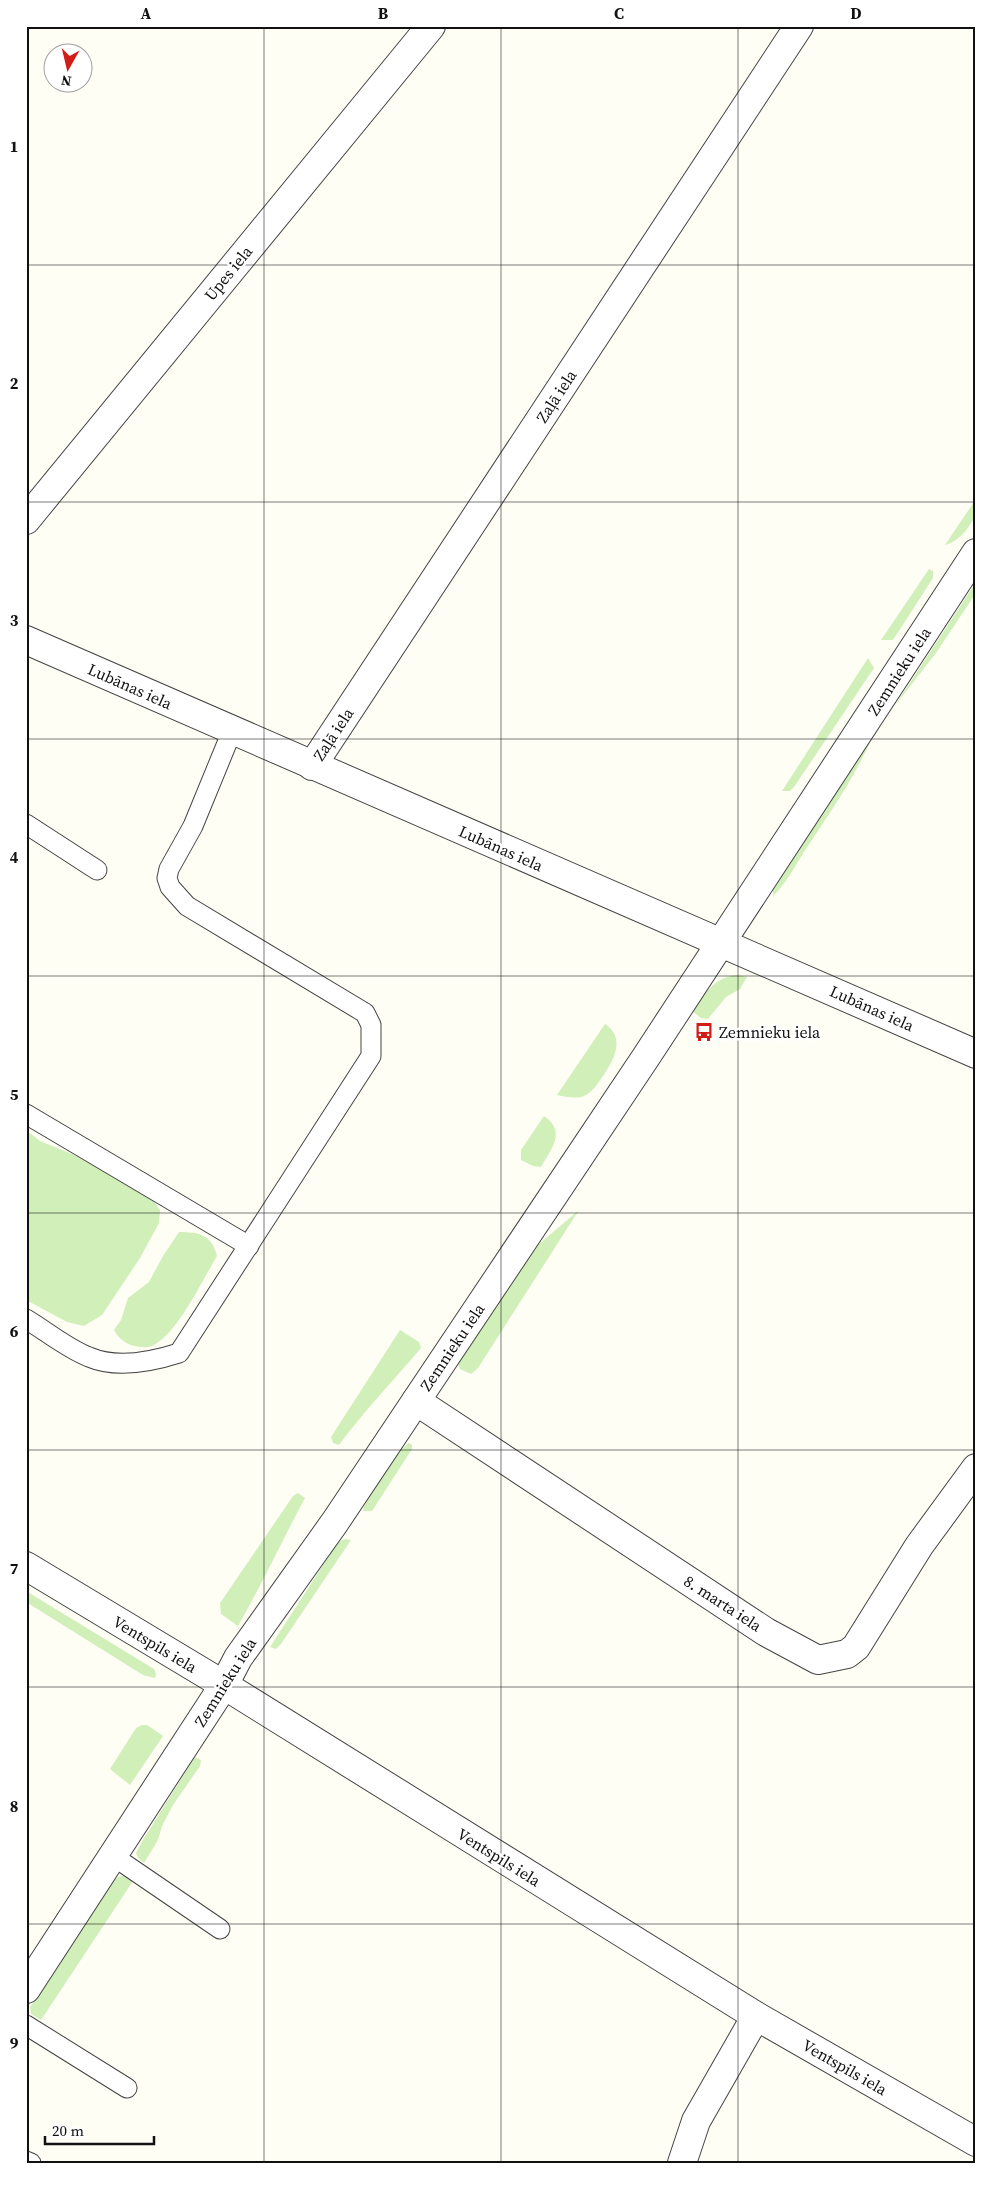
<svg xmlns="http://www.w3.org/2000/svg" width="1002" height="2189" font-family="'Source Serif 4',serif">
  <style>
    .green { fill: #d1efb9 }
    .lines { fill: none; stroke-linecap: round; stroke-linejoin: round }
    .service-casing { stroke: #444; stroke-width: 21 }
    .minor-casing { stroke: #444; stroke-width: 30 }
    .service { stroke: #fff; stroke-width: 19 }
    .minor { stroke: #fff; stroke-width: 28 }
    .grid { fill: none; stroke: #111; stroke-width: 1; stroke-opacity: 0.55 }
    .labels { text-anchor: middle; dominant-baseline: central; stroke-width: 5; stroke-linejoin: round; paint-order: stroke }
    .street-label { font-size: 16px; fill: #111; stroke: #fff }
    .poi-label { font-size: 16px; fill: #111; stroke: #fff; text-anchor: start }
    .neatline { fill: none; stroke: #111; stroke-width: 2 }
    .grid-label { font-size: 16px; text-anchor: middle; font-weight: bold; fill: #111 }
  </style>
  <rect width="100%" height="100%" fill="#fffef5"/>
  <!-- green -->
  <g class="green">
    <path d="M976,499C976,504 977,511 975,515C970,528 958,542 945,545Z"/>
    <polygon points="929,569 933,571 933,578 893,640 881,640"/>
    <polygon points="976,582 976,593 936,653 894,707"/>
    <polygon points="868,658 874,668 794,787 790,791 782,791"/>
    <path d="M873,736C855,777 829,814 804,852C795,866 786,884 773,896V890Z"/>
    <path d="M737,975L747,977L740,989L726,997L708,1019L701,1018L692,1011C704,994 715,977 737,975Z"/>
    <path d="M605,1024C626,1038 614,1060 603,1076C598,1083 593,1092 584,1096C576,1099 566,1097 557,1095Z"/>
    <path d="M544,1116C567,1132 551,1149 541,1167L533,1166L521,1160V1150Z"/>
    <polygon points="26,1130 40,1141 72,1154 150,1196 160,1210 159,1223 140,1258 102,1315 84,1326 67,1322 26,1300"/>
    <polygon points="579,1210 478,1368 471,1374 460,1369 458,1364 461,1358 539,1244"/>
    <path d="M179,1232C200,1232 212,1235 217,1256C202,1281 178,1332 154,1345C148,1349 137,1347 131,1345C123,1342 118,1337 114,1330L121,1320L128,1298L149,1282L163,1256Z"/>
    <path d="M400,1330L419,1342L421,1348C393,1381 364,1411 339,1445L333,1443L331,1437Z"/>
    <path d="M409,1443L412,1445V1449L372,1511H363L364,1506C374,1491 396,1450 409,1443Z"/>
    <path d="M298,1493L305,1498C282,1541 262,1584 238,1626L221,1614L220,1603L293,1496Z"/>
    <polygon points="345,1539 351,1540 281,1644 276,1649 270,1647 338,1542"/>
    <polygon points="26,1591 154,1669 156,1674 155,1678 143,1675 26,1602"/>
    <polygon points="142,1725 147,1725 163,1736 130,1785 110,1769 136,1728"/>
    <polygon points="195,1757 201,1760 200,1766 173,1805 162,1826 158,1840 144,1863 138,1858 136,1853 141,1843"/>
    <polygon points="120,1876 124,1876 133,1881 41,2020 31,2014 30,2007 112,1881"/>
  </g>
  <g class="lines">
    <!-- service casing -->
    <g class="service-casing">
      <g id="service">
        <polyline points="26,824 97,870"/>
        <polyline points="26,1114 249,1246"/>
        <path d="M26,1319C46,1331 68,1349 89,1357C117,1369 151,1362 179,1353L371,1056V1025L365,1013L187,906L170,887L167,878L169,869L193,826L232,731"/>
        <polyline points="113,1856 220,1929"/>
        <polyline points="26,2025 127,2088"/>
        <polyline points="26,2161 31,2163"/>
      </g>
    </g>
    <!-- minor casing -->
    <g class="minor-casing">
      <g id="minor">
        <polyline points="26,520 431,26"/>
        <polyline points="26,640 976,1054"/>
        <polyline points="312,766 799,26"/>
        <polyline points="416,1401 766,1632 818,1660 847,1654 856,1647 919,1546 976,1468"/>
        <polyline points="26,1566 224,1685 756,2016 976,2142"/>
        <polyline points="26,1989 224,1685 238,1658 335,1522 646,1057 976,553"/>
        <polyline points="682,2163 696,2121 756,2016"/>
      </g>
    </g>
    <!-- service -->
    <use href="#service" class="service"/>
    <!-- minor -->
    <use href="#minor" class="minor"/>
  </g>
  <!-- grid -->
  <path class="grid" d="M264,26V2163M501,26V2163M738,26V2163M26,265H976M26,502H976M26,739H976M26,976H976M26,1213H976M26,1450H976M26,1687H976M26,1924H976"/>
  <!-- icons -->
  <defs>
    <g id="bus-bare" transform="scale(1.5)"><path d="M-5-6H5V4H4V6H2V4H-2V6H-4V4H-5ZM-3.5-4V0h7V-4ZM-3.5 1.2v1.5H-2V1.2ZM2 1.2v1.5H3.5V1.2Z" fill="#d21c18" stroke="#fff" stroke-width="2.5" paint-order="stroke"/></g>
  </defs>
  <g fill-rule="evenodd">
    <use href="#bus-bare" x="704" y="1032"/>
  </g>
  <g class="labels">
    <!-- street labels -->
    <g class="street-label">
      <text transform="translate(228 273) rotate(-51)">Upes iela</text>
      <text transform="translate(556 396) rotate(-57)">Zaļā iela</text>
      <text transform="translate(899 671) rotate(-57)">Zemnieku iela</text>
      <text transform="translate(130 686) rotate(24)">Lubānas iela</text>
      <text transform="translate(333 734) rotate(-57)">Zaļā iela</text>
      <text transform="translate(501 848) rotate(24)">Lubānas iela</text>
      <text transform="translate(872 1008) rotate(24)">Lubānas iela</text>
      <text transform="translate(452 1347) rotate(-56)">Zemnieku iela</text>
      <text transform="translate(723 1603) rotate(33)">8. marta iela</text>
      <text transform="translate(155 1644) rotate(31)">Ventspils iela</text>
      <text transform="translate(225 1682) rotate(-58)">Zemnieku iela</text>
      <text transform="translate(499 1857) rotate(32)">Ventspils iela</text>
      <text transform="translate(845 2067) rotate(30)">Ventspils iela</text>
    </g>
    <!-- poi labels -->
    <g class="poi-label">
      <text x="719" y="1032">Zemnieku iela</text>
    </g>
  </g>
  <!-- border -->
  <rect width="1002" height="2189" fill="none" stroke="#ffffff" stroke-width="55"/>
  <!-- north arrow -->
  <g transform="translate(68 68) rotate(188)"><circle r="24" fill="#ffffff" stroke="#a0a0a0"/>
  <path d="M0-4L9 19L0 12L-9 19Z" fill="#d21c18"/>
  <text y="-8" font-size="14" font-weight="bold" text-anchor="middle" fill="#111111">N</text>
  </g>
  <!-- scale -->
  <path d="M45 2136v8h109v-8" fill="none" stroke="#111111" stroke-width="2.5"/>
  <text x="52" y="2136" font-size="15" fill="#111111" stroke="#ffffff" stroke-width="4" paint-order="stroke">20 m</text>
  <rect x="28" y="28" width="946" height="2134" class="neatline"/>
  <g class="grid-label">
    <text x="146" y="19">A</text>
    <text x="383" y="19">B</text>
    <text x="619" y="19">C</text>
    <text x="856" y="19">D</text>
    <text x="14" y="152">1</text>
    <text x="14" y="389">2</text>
    <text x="14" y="626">3</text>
    <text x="14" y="863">4</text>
    <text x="14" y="1100">5</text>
    <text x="14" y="1337">6</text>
    <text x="14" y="1574">7</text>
    <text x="14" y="1812">8</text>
    <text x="14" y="2049">9</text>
  </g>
</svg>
